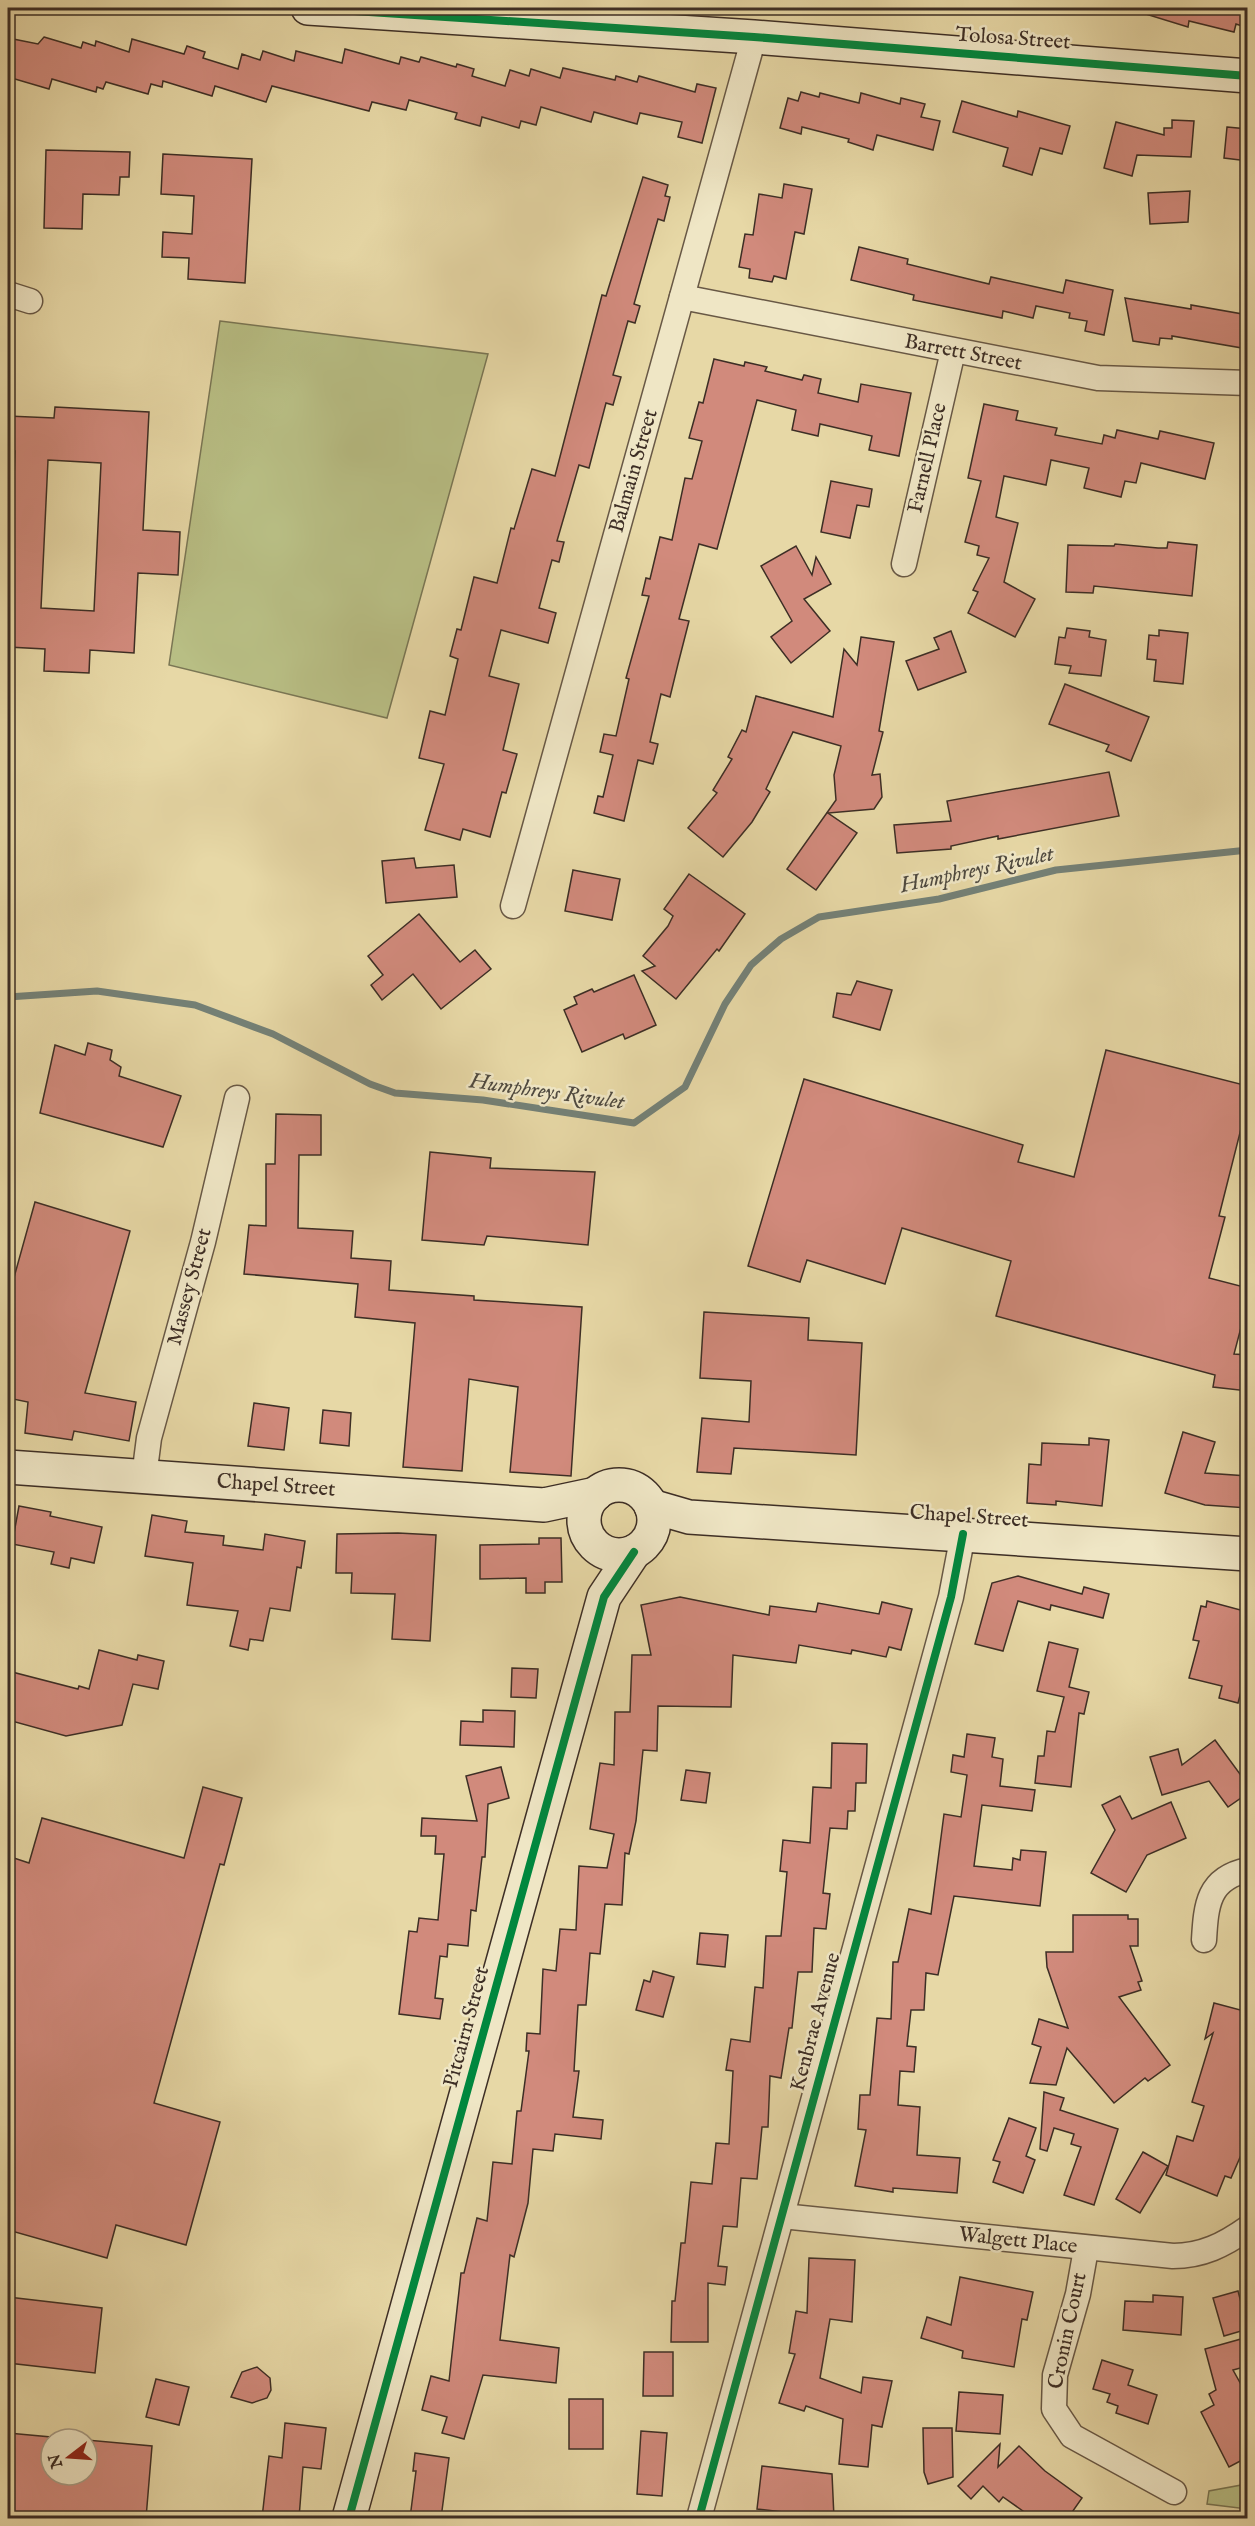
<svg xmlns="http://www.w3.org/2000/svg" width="1255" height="2526" font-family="'IM FELL English',serif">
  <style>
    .green { fill: #b8be84; stroke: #7a7654; stroke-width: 1.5 }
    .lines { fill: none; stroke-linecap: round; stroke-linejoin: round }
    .stream { stroke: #748177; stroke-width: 7 }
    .building { fill: #d18a7c; stroke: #3d2e25; stroke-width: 1.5; fill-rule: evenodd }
    .street-casing { stroke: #685845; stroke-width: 27 }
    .secondary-casing { stroke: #3d2e25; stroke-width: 36 }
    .street { stroke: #efe6c5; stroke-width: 24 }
    .secondary { stroke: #efe6c5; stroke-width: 33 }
    .cycleway-casing { stroke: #efe6c5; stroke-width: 11 }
    .cycleway { stroke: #00873e; stroke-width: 8 }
    .labels { text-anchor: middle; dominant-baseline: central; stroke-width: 5; stroke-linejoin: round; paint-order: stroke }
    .street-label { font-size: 21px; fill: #3d2e25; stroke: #efe6c5 }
    .water-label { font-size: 22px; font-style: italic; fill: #4f4a40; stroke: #efe6c5 }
  </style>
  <rect width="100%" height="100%" fill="#e7d8a6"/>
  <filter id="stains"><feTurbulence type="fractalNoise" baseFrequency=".00333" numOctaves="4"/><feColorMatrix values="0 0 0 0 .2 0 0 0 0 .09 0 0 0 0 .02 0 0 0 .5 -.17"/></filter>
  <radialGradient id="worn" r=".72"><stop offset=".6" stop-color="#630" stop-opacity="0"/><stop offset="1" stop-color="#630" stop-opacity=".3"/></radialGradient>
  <!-- green -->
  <g class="green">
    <polygon points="220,321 488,354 387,718 169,665"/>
    <polygon points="1247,2484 1247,2509 1207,2504 1209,2491"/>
  </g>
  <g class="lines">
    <!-- stream -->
    <polyline class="stream" points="8,997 97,991 195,1005 273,1034 370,1084 395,1093 483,1100 634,1123 685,1087 725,1004 751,965 781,939 819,917 939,899 1056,870 1248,850"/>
  </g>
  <!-- building -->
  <g class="building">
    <polygon points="1139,8 1248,8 1248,28 1236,24 1234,32 1189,21 1188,27 1139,12"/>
    <polygon points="44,37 81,48 83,42 95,46 96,41 129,52 132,39 184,54 187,46 205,52 203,58 238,69 242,54 260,60 263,51 294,61 296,51 342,63 345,49 399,64 401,57 419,62 421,57 456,67 457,64 474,69 472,76 505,86 510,70 529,76 531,69 560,78 563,68 615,80 616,76 637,82 639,76 695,92 697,84 716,88 702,143 678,137 682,122 640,113 637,124 594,112 591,122 541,107 536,125 521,121 519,128 482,117 480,126 455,119 457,113 409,100 406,110 372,102 369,111 272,86 266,102 215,86 212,96 163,81 162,87 151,84 148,94 106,82 103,89 97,87 96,92 52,79 49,89 8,77 8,38 38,44"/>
    <polygon points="801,92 819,97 820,93 859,103 861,93 900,104 901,98 925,104 921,117 940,121 933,150 877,135 873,150 848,142 849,139 802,127 801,134 780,128 788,98 798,101"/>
    <polygon points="962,101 1017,117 1018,111 1070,126 1062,154 1040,148 1032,175 1003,166 1008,148 953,132"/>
    <polygon points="1172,120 1194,121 1191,157 1137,155 1132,176 1104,168 1116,122 1164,135 1164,128 1172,128"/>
    <polygon points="1227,127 1248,129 1248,161 1224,158"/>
    <polygon points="46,150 130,152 129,177 120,177 119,195 83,194 82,229 44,228"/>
    <polygon points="163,154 252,159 245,283 188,279 189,258 162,257 163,232 192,234 194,196 161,194"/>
    <polygon points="643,177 668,185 665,196 670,197 664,221 658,219 634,304 640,306 635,323 628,321 613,375 621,377 613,405 606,403 589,468 579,465 557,541 564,542 559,562 552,560 539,608 556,613 548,643 501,630 489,676 519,684 503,750 517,754 506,793 502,792 490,837 463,829 460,840 425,830 444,764 419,758 430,711 445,715 458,659 450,656 457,629 461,630 474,577 497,583 511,528 514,529 532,469 555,476 602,295 606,296"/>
    <polygon points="784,184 812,189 804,234 795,232 786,279 774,276 772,282 749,278 750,269 739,267 745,234 753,235 759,194 782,198"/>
    <polygon points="1190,191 1188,222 1150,224 1148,193"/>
    <polygon points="859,247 908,259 907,264 989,284 991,277 1063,293 1066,280 1113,290 1104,335 1085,331 1087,321 1069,318 1070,313 1036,306 1033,318 1003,311 1002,318 913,300 914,295 851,280"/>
    <polygon points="1125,298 1191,309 1191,305 1248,315 1248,349 1172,336 1172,339 1160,338 1159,345 1133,341"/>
    <polygon points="714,359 744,366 745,362 767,367 765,371 802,380 804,375 821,379 818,393 858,402 861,384 911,393 899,456 869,450 872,436 820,424 818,436 792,430 796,410 757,400 717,549 699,544 679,619 689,621 678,664 670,697 661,694 650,742 658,744 653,764 638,760 624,821 594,813 598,796 603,797 613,755 600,752 604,734 616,736 629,679 626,678 649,596 642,595 646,578 650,579 660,537 672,540 685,478 692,479 702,441 689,438 699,402 703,403"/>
    <polygon points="984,404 1018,411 1016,420 1057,428 1055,435 1102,444 1104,435 1115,438 1117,430 1158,439 1160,431 1214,443 1205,479 1141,463 1136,483 1125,481 1121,497 1084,488 1089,468 1051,460 1046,485 1004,476 996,517 1018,523 1004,582 1035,599 1015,637 968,613 978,592 973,590 989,558 977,555 979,546 965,542 981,481 968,478"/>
    <path d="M55,407L149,412L143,530L180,532L178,575L138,573L134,653L90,650L89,673L44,671L45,649L8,647L15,451L8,450V416L54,418ZM48,460L101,463L94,611L41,608Z"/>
    <polygon points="831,481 872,489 869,507 857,505 850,538 821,532"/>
    <polygon points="1168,542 1197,545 1192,596 1094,586 1093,593 1066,592 1068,545 1114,546 1115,544 1158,548 1167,548"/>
    <polygon points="796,546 812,575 816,557 831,584 804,599 830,631 791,663 771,637 792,621 761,566"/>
    <polygon points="1067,628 1090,631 1089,637 1106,640 1101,676 1069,673 1071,666 1055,664 1059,637 1065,638"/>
    <polygon points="1159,630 1188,633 1183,684 1154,681 1156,660 1147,659 1149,635 1159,636"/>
    <polygon points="951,631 966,672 918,690 906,661 939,649 934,638"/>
    <polygon points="861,637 894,642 879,731 883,732 872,775 880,774 882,797 874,809 828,813 857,833 816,890 787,869 836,800 834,775 841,746 793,732 766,789 770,792 752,822 723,857 688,828 717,793 713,790 732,759 728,757 742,730 746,732 756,696 833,717 844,649 857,665"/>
    <polygon points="1065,684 1149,717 1131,761 1106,751 1109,745 1049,724"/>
    <polygon points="1109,772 1119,816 998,839 998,836 951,846 951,849 897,853 894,825 951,821 947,801"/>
    <polygon points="414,858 416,868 454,865 457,897 386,903 382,861"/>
    <polygon points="573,870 620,879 612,920 565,911"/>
    <polygon points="689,874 745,914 719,951 717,949 676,999 642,971 655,966 643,956 668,926 673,916 664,909"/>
    <polygon points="419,914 460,962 475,950 491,969 441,1009 413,974 382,1000 371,985 383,975 368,956"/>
    <polygon points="634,975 656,1025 625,1039 623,1034 582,1052 564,1010 577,1004 574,997 592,989 594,992"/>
    <polygon points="857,981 892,990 880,1030 833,1017 837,993 851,995"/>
    <polygon points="88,1043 112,1050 110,1060 121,1067 119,1076 181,1096 163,1147 40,1113 55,1045 85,1055"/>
    <polygon points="1106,1050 1248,1086 1248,1101 1219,1216 1225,1217 1209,1278 1248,1288 1248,1301 1234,1354 1248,1355 1248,1391 1213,1387 1215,1375 996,1316 1011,1261 902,1228 885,1284 807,1260 800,1282 748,1266 804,1079 1023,1145 1018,1162 1074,1177"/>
    <polygon points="276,1114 321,1115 321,1155 299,1155 298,1228 353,1231 351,1258 391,1261 389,1290 474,1296 474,1300 582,1307 571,1476 510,1472 518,1387 469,1379 462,1471 403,1467 415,1323 355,1317 358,1284 244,1274 249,1225 266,1226 266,1164 275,1164"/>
    <polygon points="430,1152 491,1158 490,1168 595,1172 588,1245 487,1236 484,1245 422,1240"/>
    <polygon points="35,1202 130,1231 85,1393 136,1402 129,1441 74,1431 72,1440 25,1433 28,1402 8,1398 8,1299"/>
    <polygon points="704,1312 809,1318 808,1340 862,1343 856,1455 734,1448 731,1474 697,1472 702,1418 749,1422 751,1381 700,1378"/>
    <polygon points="254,1403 289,1408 284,1450 248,1446"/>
    <polygon points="323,1410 351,1413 349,1446 320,1443"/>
    <polygon points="1183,1432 1215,1442 1205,1473 1248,1476 1248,1508 1205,1505 1165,1493"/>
    <polygon points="1089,1438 1109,1440 1102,1506 1056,1501 1056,1505 1027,1503 1029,1464 1041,1465 1042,1443 1089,1445"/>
    <polygon points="19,1506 51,1512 50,1516 102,1527 94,1563 71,1558 69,1568 51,1564 54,1552 12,1544"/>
    <polygon points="152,1515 187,1521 185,1532 224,1536 223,1545 263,1550 265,1534 305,1541 301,1568 297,1567 290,1611 270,1608 263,1641 250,1639 248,1650 230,1646 238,1611 187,1605 193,1563 145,1556"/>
    <polygon points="398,1533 436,1535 430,1641 392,1639 395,1594 351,1593 352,1573 336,1573 337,1534"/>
    <polygon points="539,1538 561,1538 562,1582 545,1582 545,1593 526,1593 526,1578 480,1579 480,1545 539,1544"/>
    <polygon points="1018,1576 1082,1594 1084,1587 1109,1594 1103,1618 1051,1605 1050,1610 1018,1601 1003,1651 975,1644 992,1583"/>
    <polygon points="680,1597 769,1615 770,1606 816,1612 818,1603 879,1614 882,1602 912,1609 901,1650 889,1647 886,1657 852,1650 851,1654 799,1645 796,1663 733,1655 731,1707 658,1706 657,1751 643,1750 636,1821 629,1854 625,1853 622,1905 605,1904 600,1954 590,1953 586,2005 578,2005 574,2071 579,2071 573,2117 603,2120 601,2139 555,2134 553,2151 533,2149 528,2203 514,2257 510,2255 500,2340 559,2348 556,2383 483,2375 464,2439 442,2433 447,2417 422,2410 431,2376 449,2381 461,2273 464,2273 477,2218 487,2221 493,2162 512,2164 517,2111 521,2111 529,2051 526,2051 527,2033 540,2034 543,1969 556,1971 560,1929 576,1930 579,1866 607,1868 614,1834 590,1829 600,1763 614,1765 615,1712 630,1712 632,1655 651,1655 641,1605"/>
    <polygon points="1207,1601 1248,1612 1248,1664 1238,1703 1219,1698 1222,1686 1189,1678 1199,1641 1193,1640 1201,1606 1206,1607"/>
    <polygon points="1049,1642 1078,1649 1069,1687 1089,1692 1084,1714 1079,1713 1071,1787 1035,1783 1038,1756 1044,1756 1047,1731 1055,1732 1064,1697 1037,1691"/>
    <polygon points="99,1650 137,1660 138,1655 164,1661 158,1689 133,1684 122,1725 66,1736 8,1720 8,1690 12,1672 78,1689 79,1686 89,1689"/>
    <polygon points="512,1668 538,1669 536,1698 511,1697"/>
    <polygon points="483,1710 515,1711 514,1747 460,1745 461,1721 483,1722"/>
    <polygon points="967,1734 995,1738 992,1757 1003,1759 1000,1786 1035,1790 1032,1811 982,1805 974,1866 1012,1870 1013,1858 1020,1860 1021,1850 1046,1852 1040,1906 954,1896 938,1975 926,1973 924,2010 911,2010 907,2046 916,2047 914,2072 900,2071 898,2105 920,2107 917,2155 960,2158 957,2193 893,2188 893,2192 855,2186 866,2130 858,2129 860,2095 870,2095 877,2018 891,2019 893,1962 898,1962 909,1909 931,1914 944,1814 961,1817 967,1775 951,1772 953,1755 964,1757"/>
    <polygon points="1215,1740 1248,1785 1248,1793 1228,1807 1209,1781 1162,1795 1150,1757 1178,1749 1182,1765"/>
    <polygon points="832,1743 867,1744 866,1783 856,1783 855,1811 848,1811 847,1829 830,1828 823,1893 830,1894 826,1929 814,1928 812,1972 798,1972 792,2028 789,2028 781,2078 770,2076 768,2127 762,2127 757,2179 741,2178 737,2227 723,2226 718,2266 727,2267 725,2285 708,2283 708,2342 671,2342 672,2301 675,2301 681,2243 685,2243 691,2182 712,2184 716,2143 729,2144 733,2071 726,2070 731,2039 750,2042 755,1987 763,1988 766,1936 781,1936 787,1872 780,1871 783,1840 810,1843 813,1787 831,1788"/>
    <polygon points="501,1767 509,1798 488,1804 485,1857 482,1857 476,1911 471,1910 468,1946 448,1944 447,1957 440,1956 435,1998 443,1999 440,2019 399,2014 409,1931 417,1932 419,1918 438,1920 444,1854 435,1854 436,1836 421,1836 422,1818 477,1821 466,1776"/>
    <polygon points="686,1770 710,1773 706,1803 681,1800"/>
    <polygon points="203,1787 242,1798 224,1865 220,1864 154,2103 220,2122 186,2245 116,2225 107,2258 8,2230 8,1856 29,1863 42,1818 184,1858"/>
    <polygon points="1120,1796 1132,1819 1171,1802 1186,1838 1147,1855 1126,1892 1091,1873 1115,1830 1102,1805"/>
    <polygon points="1073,1915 1128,1915 1128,1919 1138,1919 1138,1946 1130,1946 1142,1981 1138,1982 1141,1990 1119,1997 1170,2065 1148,2081 1145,2078 1114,2103 1067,2048 1056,2085 1030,2083 1041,2047 1032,2044 1039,2019 1068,2028 1047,1967 1046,1952 1073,1952"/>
    <polygon points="700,1933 728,1935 725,1967 697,1964"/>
    <polygon points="653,1971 674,1977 663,2017 636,2010 644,1980 650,1982"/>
    <polygon points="1214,2003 1248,2012 1248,2139 1231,2178 1225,2176 1217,2196 1166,2175 1177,2136 1193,2141 1204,2106 1192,2102 1213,2033 1205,2039"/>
    <polygon points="1044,2092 1064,2098 1060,2110 1118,2129 1094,2205 1064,2195 1081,2147 1071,2144 1074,2134 1054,2128 1047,2151 1040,2149"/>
    <polygon points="1009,2118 1036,2128 1026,2156 1035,2160 1023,2193 993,2182 1000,2162 993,2160"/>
    <polygon points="1143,2152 1168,2166 1140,2213 1116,2199"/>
    <polygon points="809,2258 855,2260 852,2322 830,2319 820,2378 861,2393 863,2377 892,2381 882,2427 872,2425 868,2467 839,2464 843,2419 806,2406 804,2411 779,2403 795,2354 789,2353 796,2311 807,2313"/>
    <polygon points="960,2277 1033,2292 1027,2320 1022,2319 1014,2367 962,2358 963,2351 921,2338 927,2317 951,2325"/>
    <polygon points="1238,2291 1248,2329 1224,2336 1213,2298"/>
    <polygon points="1153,2295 1183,2297 1181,2335 1123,2330 1125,2301 1153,2302"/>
    <polygon points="8,2297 102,2308 95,2373 8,2363"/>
    <polygon points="1241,2339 1248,2366 1233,2370 1248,2397 1248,2457 1229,2467 1201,2412 1214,2405 1209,2394 1216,2390 1205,2349"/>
    <polygon points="644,2352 673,2352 673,2396 643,2396"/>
    <polygon points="1102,2360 1133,2370 1128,2385 1157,2395 1148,2424 1116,2413 1118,2406 1107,2402 1110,2394 1093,2389"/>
    <polygon points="257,2367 270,2378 271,2390 267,2398 252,2403 231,2397 242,2372"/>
    <polygon points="156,2379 189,2387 179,2425 146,2417"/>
    <polygon points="959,2392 1003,2395 1000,2434 956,2431"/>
    <rect x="569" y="2399" width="34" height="50"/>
    <polygon points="285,2423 326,2428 321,2469 303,2467 299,2518 262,2518 269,2456 282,2458"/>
    <polygon points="923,2428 952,2428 953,2477 928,2484 924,2472"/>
    <polygon points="641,2431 667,2433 662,2496 637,2494"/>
    <polygon points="8,2433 51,2437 51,2475 87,2475 87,2440 152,2446 146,2518 8,2518"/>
    <polygon points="1000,2444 998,2467 1019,2446 1045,2471 1082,2498 1068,2518 1033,2518 1003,2497 999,2502 983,2486 971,2499 958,2486"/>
    <polygon points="415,2453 449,2458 441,2518 410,2518 416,2471 413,2471"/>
    <polygon points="762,2466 832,2474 834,2518 757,2509"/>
  </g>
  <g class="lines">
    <!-- street casing -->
    <g class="street-casing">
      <g id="street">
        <polyline points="8,294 30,301"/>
        <polyline points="682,297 1098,378 1248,383"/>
        <polyline points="904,564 953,351"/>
        <polyline points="513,906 754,37"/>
        <polyline points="144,1477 149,1438 203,1242 237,1098"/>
        <path d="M1204,1940C1206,1905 1208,1878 1248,1870"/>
        <path d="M782,2216L1173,2256C1202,2256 1224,2245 1248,2228"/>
        <polyline points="1086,2249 1078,2294 1055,2375 1054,2409 1072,2436 1174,2492"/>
        <polyline points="699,2518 951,1597 963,1534"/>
      </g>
    </g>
    <!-- secondary casing -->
    <g class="secondary-casing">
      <g id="secondary">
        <polyline points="308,8 754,37 1248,76"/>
        <polyline points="8,1467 544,1505 596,1494"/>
        <circle cx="619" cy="1520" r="35"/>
        <polyline points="651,1506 689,1517 1248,1554"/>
        <polyline points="349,2518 604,1597 634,1552"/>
      </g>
    </g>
    <!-- street -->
    <use href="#street" class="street"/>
    <!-- secondary -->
    <use href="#secondary" class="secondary"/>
    <!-- cycleway casing -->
    <g class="cycleway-casing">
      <g id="cycleway">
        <polyline points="308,8 754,37 1248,76"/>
        <polyline points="349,2518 604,1597 634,1552"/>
        <polyline points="699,2518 951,1597 963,1534"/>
      </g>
    </g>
    <!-- cycleway -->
    <use href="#cycleway" class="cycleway"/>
  </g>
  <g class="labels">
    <!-- street labels -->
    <g class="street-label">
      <text transform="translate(1013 39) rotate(4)">Tolosa Street</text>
      <text transform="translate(963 353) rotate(11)">Barrett Street</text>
      <text transform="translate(928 458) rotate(-77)">Farnell Place</text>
      <text transform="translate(634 471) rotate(-74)">Balmain Street</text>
      <text transform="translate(190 1287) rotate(-75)">Massey Street</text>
      <text transform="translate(276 1486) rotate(4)">Chapel Street</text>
      <text transform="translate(969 1517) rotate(4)">Chapel Street</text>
      <text transform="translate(816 2022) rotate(-75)">Kenbrae Avenue</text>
      <text transform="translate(467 2027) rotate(-75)">Pitcairn Street</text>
      <text transform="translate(1018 2241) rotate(6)">Walgett Place</text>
      <text transform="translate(1068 2331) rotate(-78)">Cronin Court</text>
    </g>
    <!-- water labels -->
    <g class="water-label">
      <text transform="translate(977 870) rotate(-12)">Humphreys Rivulet</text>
      <text transform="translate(547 1092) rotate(8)">Humphreys Rivulet</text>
    </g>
  </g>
  <!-- margin -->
  <rect width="1255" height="2526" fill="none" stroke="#e7d8a6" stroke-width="30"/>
  <rect x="9" y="9" width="1237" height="2508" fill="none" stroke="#3d2e25" stroke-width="3"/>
  <rect x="15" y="15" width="1225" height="2496" fill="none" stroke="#3d2e25" stroke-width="1.5"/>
  <!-- north arrow -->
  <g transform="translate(69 2457) rotate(253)"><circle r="28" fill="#efe6c5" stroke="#a89c85" stroke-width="1.5"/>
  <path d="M0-4.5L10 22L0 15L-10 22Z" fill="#8f2418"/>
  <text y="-9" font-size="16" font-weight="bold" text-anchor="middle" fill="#3d2e25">N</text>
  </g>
  <rect width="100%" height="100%" filter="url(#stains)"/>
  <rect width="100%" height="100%" fill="url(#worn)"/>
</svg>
